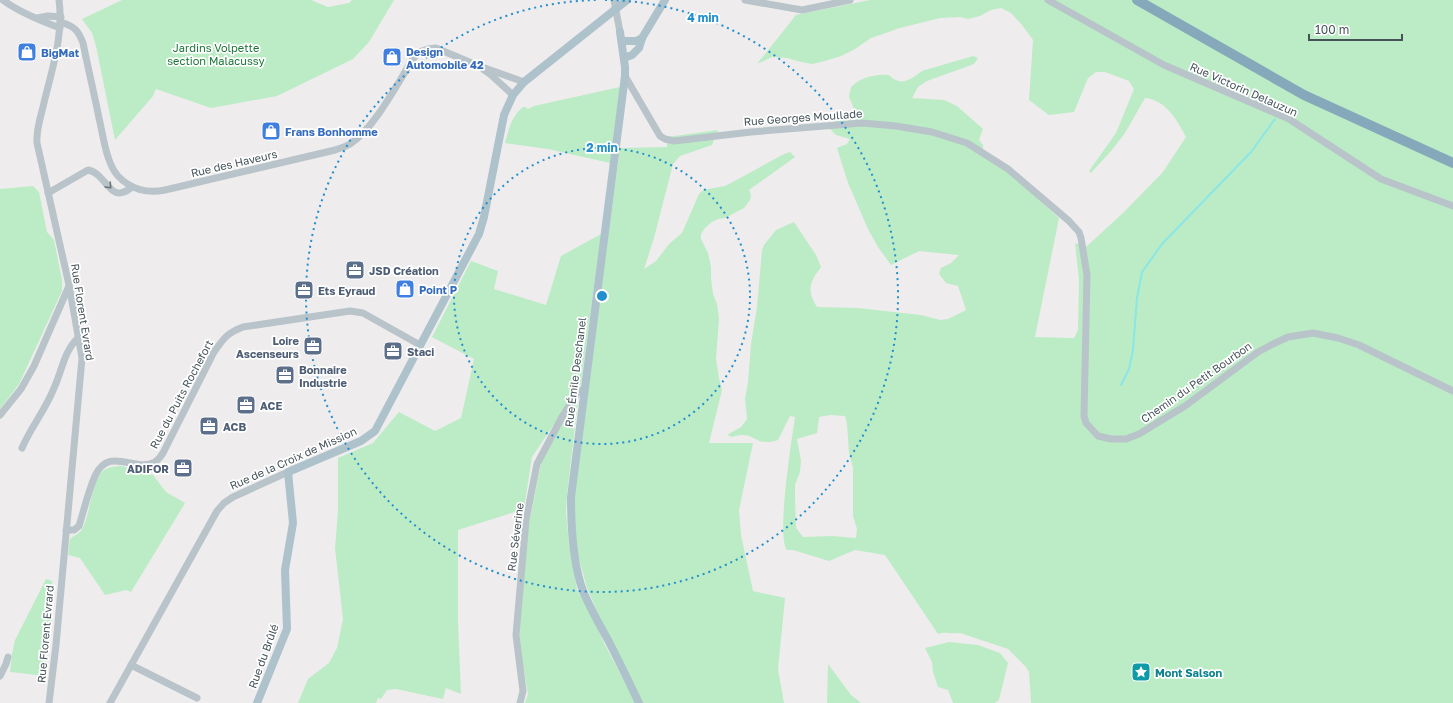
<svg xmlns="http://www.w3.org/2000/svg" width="1453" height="703" font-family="'Golos Text',sans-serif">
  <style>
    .green { fill: #bbecc5; fill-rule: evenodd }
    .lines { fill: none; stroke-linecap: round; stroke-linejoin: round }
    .stream { stroke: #8ae6e7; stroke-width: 2 }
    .minor { stroke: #b8c4c9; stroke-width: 7 }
    .major { stroke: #adc2cb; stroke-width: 8 }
    .highway { stroke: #85a9ba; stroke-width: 10 }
    .oneway { stroke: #68757b }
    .ring { fill: none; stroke: #228fcf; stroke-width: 2; stroke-dasharray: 2 4 }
    .labels { text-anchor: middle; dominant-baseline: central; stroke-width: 3.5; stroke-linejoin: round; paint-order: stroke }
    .park-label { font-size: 11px; fill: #1a7636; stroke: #fff }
    .shop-label { font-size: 11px; font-weight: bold; fill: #366cbe; stroke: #fff; text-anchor: start }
    .street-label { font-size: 11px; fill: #455359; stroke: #fff }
    .service-label { font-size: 11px; font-weight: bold; fill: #4e5e75; stroke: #fff; text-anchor: start }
    .culture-label { font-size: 11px; font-weight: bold; fill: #0d838f; stroke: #fff; text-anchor: start }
    .centre { fill: #228fcf; stroke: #fff; stroke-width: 2 }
    .ring-label { font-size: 12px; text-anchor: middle; font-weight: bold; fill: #228fcf; stroke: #fff; stroke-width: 3.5; stroke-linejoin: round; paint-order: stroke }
  </style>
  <rect width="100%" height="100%" fill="#efeced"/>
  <!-- green -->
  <g class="green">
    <polygon points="122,0 311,0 328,7 349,3 352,0 394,0 369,42 353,59 277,96 211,108 156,89 153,96 115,140 96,46 92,33 82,19"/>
    <path d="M870,0H1453V703H1031L1029,672L1026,667L1008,649L960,633C952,634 945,631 938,634L885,555L855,550L829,561L793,550H787C776,538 792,438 795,417L790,416L778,440C775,441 772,442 768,442C753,443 753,430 732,437L727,435L741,427L747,419L745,398L748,383L751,344L757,307L762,250L764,245L776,230L794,222L816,255L821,267C810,282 806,290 817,307L858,308L921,315L940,320L948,319L966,310L958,286L946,283L939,274L941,268L951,263L959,255L919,251L891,265L878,247L868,229L848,183L837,148L847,144L850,139L836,135L830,129L833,121L849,117L853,112V106L849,97L851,87C861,77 876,74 889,75C901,87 910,80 922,71L973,56L978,58L974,64L927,81L918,87L912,98L944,100L957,106L983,129L979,140L983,145V155L1008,172L1059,218L1035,337L1074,338L1078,330L1079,280L1075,243L1086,247L1123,213L1163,172L1186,137C1177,120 1166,100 1145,98L1125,133L1111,151L1091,173L1089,171L1116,133L1134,89L1129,81L1105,72H1096L1088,78L1074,112L1049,115L1029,100L1033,40L1022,25L1011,13L1001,8L991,10L980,16L968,19L960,17L940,18L900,28L871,38L855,49L841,56L825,61L812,64L801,62L787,58L772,57L757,64L796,15ZM830,415L845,416L847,424L849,453L853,468V516L857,529L856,538L832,536L803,537L796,528L795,499V485L800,472L801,461L797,439L817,433L819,417Z"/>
    <path d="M620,87L610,163L548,149L505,143C509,129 511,117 523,107H525L528,109L534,106Z"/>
    <polygon points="718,130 712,145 680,156 673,164 654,238 644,269 656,261 669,244 682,233 699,194 703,190 725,186 731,183 784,154 790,152 795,157 749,190 751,195 750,200 744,208 725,218 718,219 712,222 705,228 701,234 701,239 708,253 711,267 711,278 713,294 717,304 719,318 716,359 719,378 722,390 709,443 753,443 739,510 741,535 753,591 785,598 778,669 784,703 643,703 602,623 587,588 577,551 574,526 574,493 620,148 667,147 667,137"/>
    <polygon points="33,186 39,192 47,232 54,240 62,280 62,291 19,384 0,409 0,189"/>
    <polygon points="601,234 581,384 532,457 524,509 458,530 458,622 461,694 446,688 443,699 396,689 387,690 381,699 378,698 376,703 298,703 308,679 329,663 337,648 343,619 335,548 338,511 338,458 373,443 399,412 435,431 461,418 474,359 432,337 471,261 498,271 494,289 546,305 561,256"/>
    <polygon points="576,401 578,401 567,494 566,512 569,545 577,590 585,602 605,645 636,703 525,703 528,694 522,660 519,629 527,534 542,459 559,426"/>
    <path d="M122,466L153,475L166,492L185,503L131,592L126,590L105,595L80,558L68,555L70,539C74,535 80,534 82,529C90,516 92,479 104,470C109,467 116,466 122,466Z"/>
    <polygon points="46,579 52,581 52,624 46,653 46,676 10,672 12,654 15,640"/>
    <polygon points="949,642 978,645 1000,653 1008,663 999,700 995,703 953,703 948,690 938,687 933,672 932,662 925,648"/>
    <polygon points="828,664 851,695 861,703 827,703"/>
  </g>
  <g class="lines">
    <!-- stream -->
    <polyline class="stream" points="1121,385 1129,369 1133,350 1137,298 1142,272 1162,244 1251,152 1275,119"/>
    <!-- minor -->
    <g class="minor">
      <path d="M3,0C17,11 44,22 60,28"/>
      <polyline points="614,0 620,32"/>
      <polyline points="745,0 802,10 850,0"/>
      <polyline points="1048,0 1164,65 1289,119 1381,179 1453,206"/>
      <polyline points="37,18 48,16 61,17"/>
      <path d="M61,22C75,27 78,30 83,43C88,68 94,93 99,118C103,134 106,163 118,176C130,189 147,194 165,190L335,150C340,148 345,147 350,144C374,129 397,84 413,59L419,52L428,49L436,48L479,66L524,82"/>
      <polyline points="484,70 491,75 513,95"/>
      <polyline points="625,76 660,136 665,139 674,141 751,132 862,123 896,126 932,132 967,143 1008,169 1069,221 1079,232 1081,238 1087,275 1084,416 1086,423 1098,436 1111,439 1126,439 1139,434 1185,406 1258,352 1273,344 1288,337 1313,333 1338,338 1359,345 1453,391"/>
      <path d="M48,193L88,170C108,174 109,206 132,187"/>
      <polyline points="0,415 21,389 34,366 69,286"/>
      <path d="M22,448C31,427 46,409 54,388C62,371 64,351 78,338"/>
      <path d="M66,530H74L79,526C84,510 88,492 95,476C109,445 134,473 155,462C158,460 161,456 163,453L214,352C224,338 227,333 243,327L350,311L363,313L420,345"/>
      <polyline points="131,665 197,698"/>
      <polyline points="0,676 6,664 8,657"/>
      <path d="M49,703L56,645L82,358L69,285L37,143C36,131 40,119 43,107C51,72 64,36 59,0"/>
      <polyline points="110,703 217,511 224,503 233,497 288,472"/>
      <polyline points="520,703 523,691 516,635 526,520 537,464 562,417 578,392 585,388"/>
    </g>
    <!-- major -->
    <g class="major">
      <path d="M620,32L625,67V76L571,497C571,525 573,564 583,591C590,608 599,624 608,640C619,661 629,682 639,703"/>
      <polyline points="622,41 636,41 642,38"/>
      <polyline points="624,58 632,55 639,48 642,38 665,0"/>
      <polyline points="257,703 287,629 285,570 293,523 288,472 361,441 375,431 479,234 484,217 504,115 513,95 524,82 627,0"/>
    </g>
    <!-- highway -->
    <polyline class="highway" points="1137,0 1304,95 1453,163"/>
  </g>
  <!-- one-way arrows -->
  <defs><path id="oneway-chevron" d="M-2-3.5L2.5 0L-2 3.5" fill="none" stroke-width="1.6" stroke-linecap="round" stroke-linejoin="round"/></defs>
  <use class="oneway" href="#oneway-chevron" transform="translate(109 186) rotate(47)"/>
  <!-- distance rings -->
  <g class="ring">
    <circle cx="602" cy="296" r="148"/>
    <path d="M605 0A296 296 0 1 1 599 0"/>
  </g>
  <!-- icons -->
  <defs>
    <g id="shop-square" transform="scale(1)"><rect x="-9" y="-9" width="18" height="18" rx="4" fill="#3f7fe0" stroke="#fff"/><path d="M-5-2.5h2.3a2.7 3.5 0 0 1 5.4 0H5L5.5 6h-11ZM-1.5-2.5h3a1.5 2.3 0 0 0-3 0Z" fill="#fff"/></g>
    <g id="office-square" transform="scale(1)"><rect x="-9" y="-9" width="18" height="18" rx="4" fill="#5c6f8a" stroke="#fff"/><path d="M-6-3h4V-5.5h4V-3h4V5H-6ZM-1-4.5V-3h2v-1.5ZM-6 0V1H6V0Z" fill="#fff"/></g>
    <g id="sight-square" transform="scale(1)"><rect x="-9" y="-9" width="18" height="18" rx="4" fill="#0f9aa8" stroke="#fff"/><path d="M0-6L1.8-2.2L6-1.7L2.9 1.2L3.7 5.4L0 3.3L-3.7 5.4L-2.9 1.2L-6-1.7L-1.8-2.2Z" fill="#fff"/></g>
  </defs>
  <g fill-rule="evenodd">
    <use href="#shop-square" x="27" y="52"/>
    <use href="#shop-square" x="392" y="57"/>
    <use href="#shop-square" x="271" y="131"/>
    <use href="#office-square" x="355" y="270"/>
    <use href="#shop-square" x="405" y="289"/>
    <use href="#office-square" x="304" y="290"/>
    <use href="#office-square" x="313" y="346"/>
    <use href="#office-square" x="393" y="351"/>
    <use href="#office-square" x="285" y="375"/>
    <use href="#office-square" x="246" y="405"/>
    <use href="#office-square" x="209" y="426"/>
    <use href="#office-square" x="183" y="468"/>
    <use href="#sight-square" x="1141" y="672"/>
  </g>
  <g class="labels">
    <!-- park labels -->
    <g class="park-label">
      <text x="216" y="47">Jardins Volpette<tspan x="216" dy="13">section Malacussy</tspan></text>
    </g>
    <!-- shop labels -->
    <g class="shop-label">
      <text x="406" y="51">Design<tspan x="406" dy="13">Automobile 42</tspan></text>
      <text x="41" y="52">BigMat</text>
      <text x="285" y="131">Frans Bonhomme</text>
      <text x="419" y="289">Point P</text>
    </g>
    <!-- street labels -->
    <g class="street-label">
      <text transform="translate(1244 89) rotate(24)">Rue Victorin Delauzun</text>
      <text transform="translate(803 117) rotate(-4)">Rue Georges Moullade</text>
      <text transform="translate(234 163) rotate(-13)">Rue des Haveurs</text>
      <text transform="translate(83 312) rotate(81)">Rue Florent Evrard</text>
      <text transform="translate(575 372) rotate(-83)">Rue Émile Deschanel</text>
      <text transform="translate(1196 382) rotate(-35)">Chemin du Petit Bourbon</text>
      <text transform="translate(181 394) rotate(-62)">Rue du Puits Rochefort</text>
      <text transform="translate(293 458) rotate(-24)">Rue de la Croix de Mission</text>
      <text transform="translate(515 537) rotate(-83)">Rue Séverine</text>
      <text transform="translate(45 634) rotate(-85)">Rue Florent Evrard</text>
      <text transform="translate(263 656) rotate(-70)">Rue du Brûlé</text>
    </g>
    <!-- service labels -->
    <g class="service-label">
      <text x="369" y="270">JSD Création</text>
      <text x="318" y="290">Ets Eyraud</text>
      <text x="299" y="340" text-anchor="end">Loire<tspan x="299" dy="13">Ascenseurs</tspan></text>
      <text x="407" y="351">Staci</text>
      <text x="299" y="369">Bonnaire<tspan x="299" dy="13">Industrie</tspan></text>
      <text x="260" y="405">ACE</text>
      <text x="223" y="426">ACB</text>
      <text x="169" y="468" text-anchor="end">ADIFOR</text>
    </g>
    <!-- culture labels -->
    <g class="culture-label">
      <text x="1155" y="672">Mont Salson</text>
    </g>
  </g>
  <circle cx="602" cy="296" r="6" class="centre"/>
  <g class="ring-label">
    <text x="703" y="22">4 min</text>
    <text x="602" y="152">2 min</text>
  </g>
  <!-- scale -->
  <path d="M1309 34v6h93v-6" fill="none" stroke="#455359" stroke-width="2"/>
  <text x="1315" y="34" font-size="12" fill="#455359" stroke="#ffffff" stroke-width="3" paint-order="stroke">100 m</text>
</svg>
